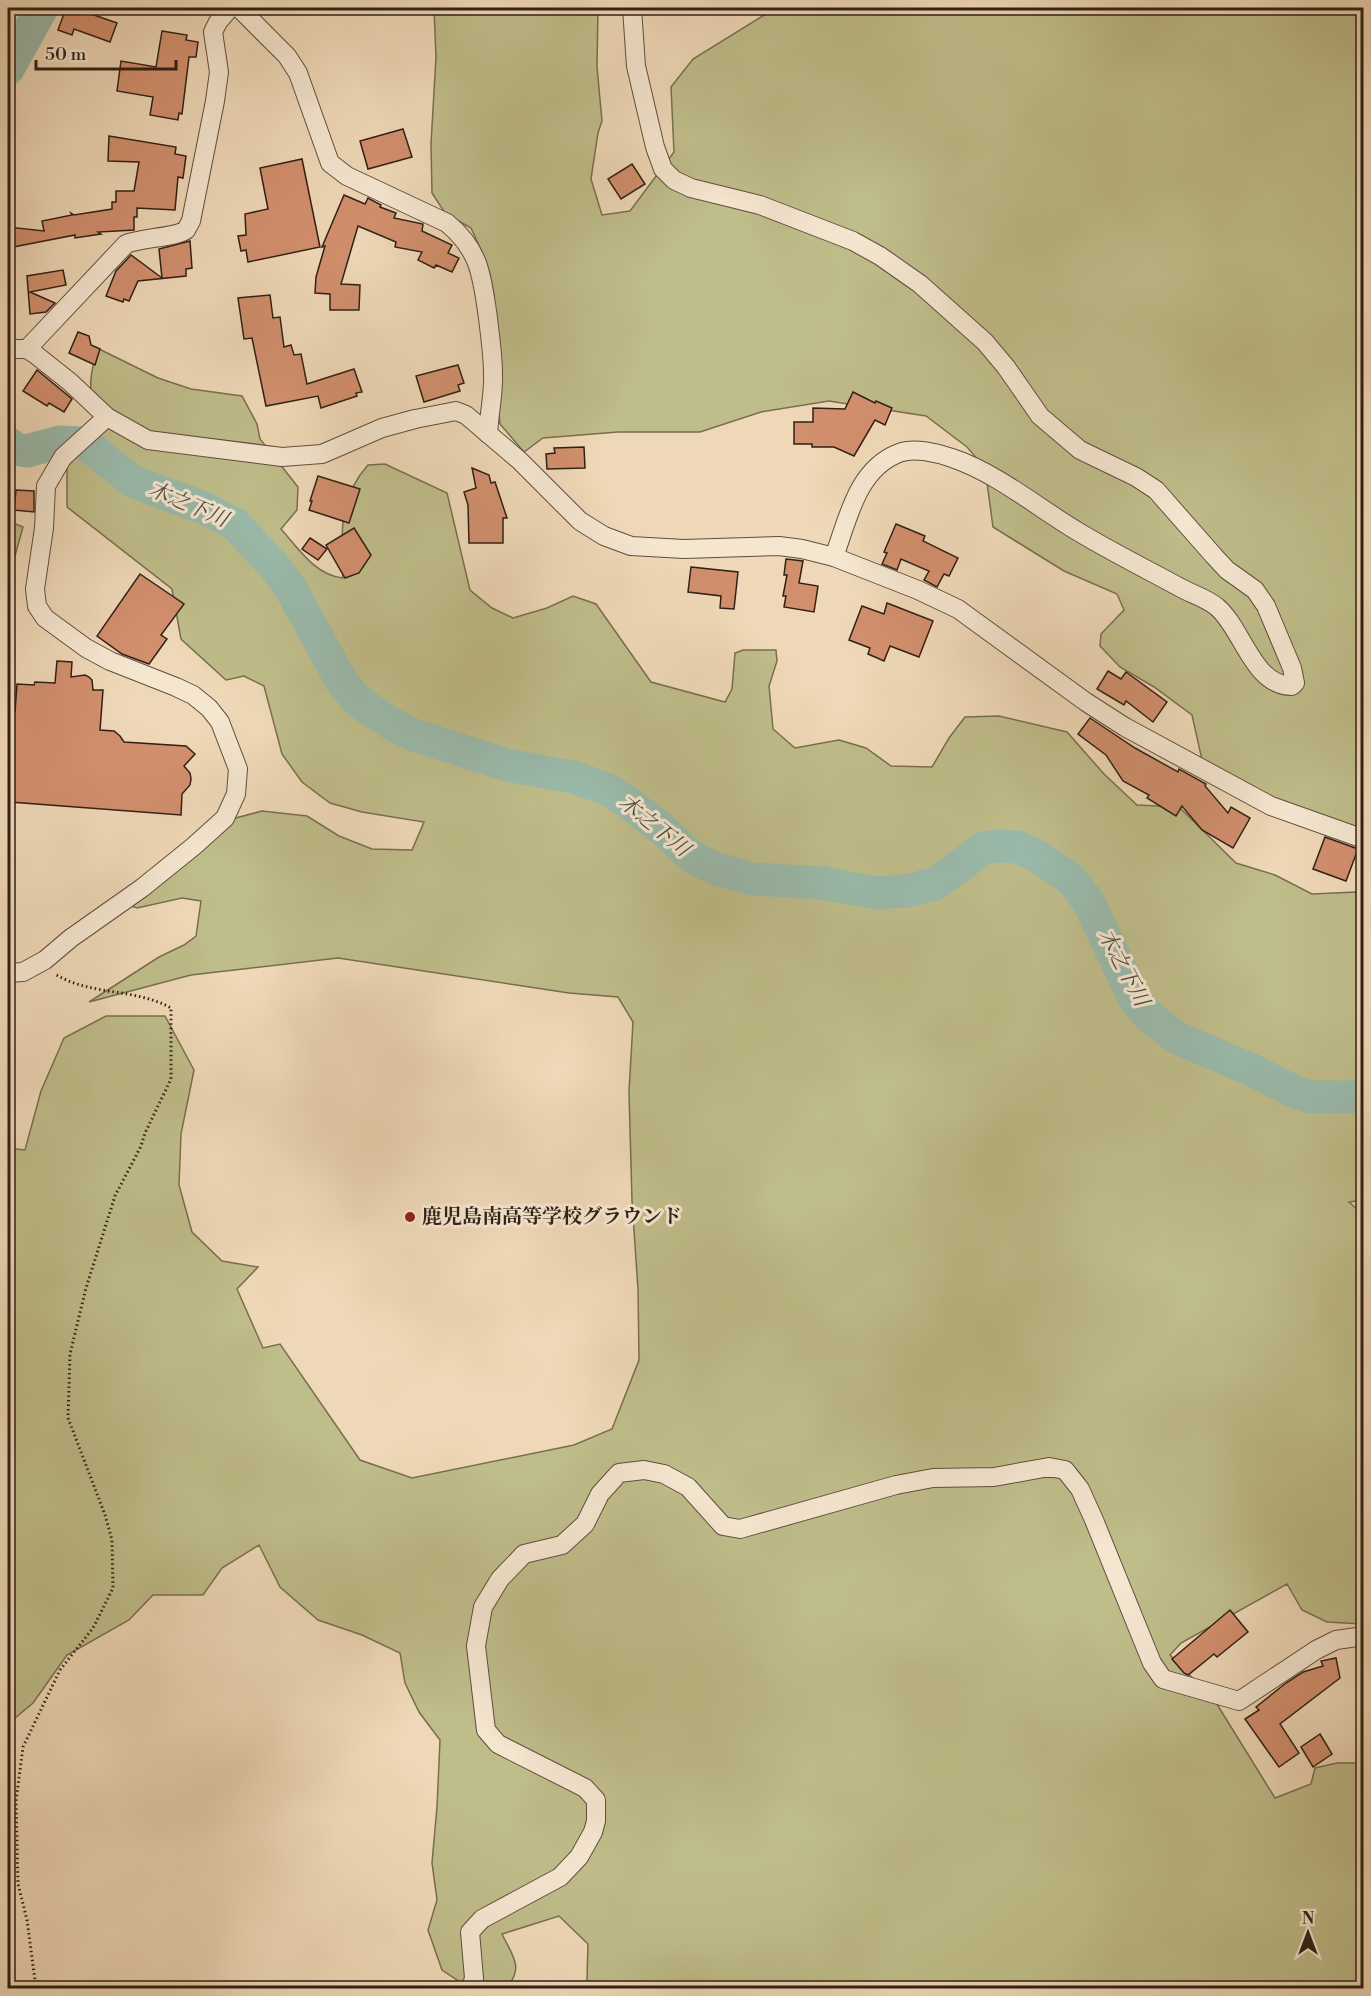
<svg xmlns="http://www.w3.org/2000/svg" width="1371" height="1996" font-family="'Libre Bodoni','Noto Serif JP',serif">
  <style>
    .green { fill: #bfbd8a; stroke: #786e50; stroke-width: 1.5 }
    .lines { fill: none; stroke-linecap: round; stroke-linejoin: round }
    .river { stroke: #9abaab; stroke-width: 33 }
    .building { fill: #d28f6e; stroke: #302015; stroke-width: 1.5 }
    .minor-casing { stroke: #604e3e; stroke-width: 20 }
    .path { stroke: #302015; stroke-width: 3; stroke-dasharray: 1.5 3; stroke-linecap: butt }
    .minor { stroke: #f5e6d0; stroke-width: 18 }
    .poi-dot { fill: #8f2418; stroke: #f5e6d0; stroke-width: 2 }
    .labels { text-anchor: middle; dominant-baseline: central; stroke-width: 6; stroke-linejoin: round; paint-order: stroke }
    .poi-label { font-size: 20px; font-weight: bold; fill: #302015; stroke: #f5e6d0; text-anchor: start }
    .water-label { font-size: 21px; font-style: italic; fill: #504e42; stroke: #f5e6d0 }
  </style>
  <rect width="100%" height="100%" fill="#efd8b7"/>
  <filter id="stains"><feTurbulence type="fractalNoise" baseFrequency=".00333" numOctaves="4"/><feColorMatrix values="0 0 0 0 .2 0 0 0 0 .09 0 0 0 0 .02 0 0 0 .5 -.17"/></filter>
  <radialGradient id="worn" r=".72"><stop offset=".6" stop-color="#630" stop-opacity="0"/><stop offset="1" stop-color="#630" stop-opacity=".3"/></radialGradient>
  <!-- green -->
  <g class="green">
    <polygon points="434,8 598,8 597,67 602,121 598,133 591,179 602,215 630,211 674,152 671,87 693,59 766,14 793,8 1363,8 1363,832 1277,800 1202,760 1192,715 1154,687 1120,667 1100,646 1101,634 1124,610 1117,594 1064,571 993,527 985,468 967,447 926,416 829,401 761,412 700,432 618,432 543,438 524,452 500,424 498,406 500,378 494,295 486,261 471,228 445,213 432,193 431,144 436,57"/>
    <path d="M97,348L158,378L191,389L242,396L257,424L260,439L298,487L297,510L281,529C299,549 315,575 343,578C341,536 338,498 368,465L385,464L447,493L470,590L492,608L513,618L547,608L573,596L596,604L651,682L725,702L732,689L735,653L743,650H776L777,661L769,686L773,729L795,748L839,740L866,748L891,766L932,767L949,738L965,717L999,716L1067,732L1104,774L1137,805L1179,807L1236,863L1275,875L1312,894L1356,892L1363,896L1364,1200L1349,1202L1364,1215L1363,1624L1327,1622L1302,1610L1287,1584L1181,1643L1170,1655L1215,1701L1275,1798L1311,1784L1315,1768L1337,1763H1363V1988H589L587,1979L588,1944L559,1916L502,1934C512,1955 525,1968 506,1988H469L442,1970L428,1930L437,1900L432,1863L437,1807L440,1740L419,1712L405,1683L400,1653L362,1635L318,1620L280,1587L259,1545L222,1568L203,1595H153L129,1620L67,1655L33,1703L15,1718L8,1717V1148L25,1150L41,1091L64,1038L106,1016H165L194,1070L181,1134L179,1185L192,1232L222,1261L258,1267L237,1289L263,1348L280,1344L360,1460L412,1478L574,1445L612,1429L639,1360L638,1289L632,1201L629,1092L633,1022L618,997L569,993L338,958L191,975L89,1002L159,957L184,945L196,936L201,901L182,898L137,908L128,905L232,819L262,811L307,816L339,836L372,849L412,850L424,822L362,812L330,803L302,782L282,754L264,686L244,676L226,680L181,639L172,589L67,507V454L104,422C86,387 89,385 97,348Z"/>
    <polygon points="8,521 23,527 13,563 8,563"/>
  </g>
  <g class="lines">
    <!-- river -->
    <g class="river">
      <polyline points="8,69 42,8"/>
      <polyline points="8,443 16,449 27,451 60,442 81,443 94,450 132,481 206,509 235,524 275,567 291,589 343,684 359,702 389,722 411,734 507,765 573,777 609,790 629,803 661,828 691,856 714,868 753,879 823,883 876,893 907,891 937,883 983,848 994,846 1018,847 1037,856 1071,879 1088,901 1135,1000 1150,1017 1177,1038 1252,1070 1297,1093 1310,1097 1364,1097"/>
    </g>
  </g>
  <!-- building -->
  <g class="building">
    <polygon points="66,8 97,8 94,15 117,23 110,42 74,29 72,35 58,30"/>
    <polygon points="162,31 187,35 186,40 198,42 196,57 189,57 182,114 179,113 178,120 150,115 153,97 117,91 121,61 156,67"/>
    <polygon points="403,129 412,157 368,169 360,141"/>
    <polygon points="109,136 176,147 175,154 186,156 183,178 178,177 175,210 137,208 137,217 134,217 134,230 98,232 101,234 75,238 75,235 8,248 8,227 44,231 42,221 72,215 71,213 74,215 112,209 112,202 116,202 116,191 134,191 139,162 108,161"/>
    <polygon points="302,159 320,247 248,262 246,250 241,251 238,236 246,235 245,214 268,209 260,168"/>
    <polygon points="632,164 645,184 621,199 608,179"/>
    <polygon points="344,195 365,204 368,198 381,205 380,207 396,213 394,218 423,224 422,231 452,245 448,253 459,258 452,272 436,265 434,268 418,260 422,252 395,247 396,242 358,226 341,284 360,285 359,310 330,310 330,294 315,293 316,277 325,246 322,247"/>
    <polygon points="190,241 192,268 186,269 186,276 138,281 129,301 124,299 123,302 106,296 116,271 131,255 162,278 159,249"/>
    <polygon points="63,270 66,285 30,292 55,303 46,312 30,314 27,276"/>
    <polygon points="270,295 273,318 280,317 284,347 291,345 294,355 301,354 307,384 354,369 362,392 356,393 357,396 321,408 318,396 266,406 252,338 244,339 238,298"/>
    <polygon points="78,332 89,336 91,345 100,349 95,365 69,353"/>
    <polygon points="458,365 464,383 458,385 460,391 424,402 416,376"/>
    <polygon points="37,370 72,399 64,412 49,403 47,406 23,391"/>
    <polygon points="853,392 875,403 876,401 892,408 885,425 875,420 854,456 834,447 812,447 812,444 794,444 794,422 813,422 813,408 845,409"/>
    <polygon points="584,447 585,468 547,469 546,454 555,453 554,448"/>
    <polygon points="472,468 489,475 491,483 495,482 507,518 503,518 503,543 469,543 468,505 464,492 476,488"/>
    <polygon points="318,476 360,489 349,523 309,510 312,501 310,501"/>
    <polygon points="16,490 34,491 34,512 14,510"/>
    <polygon points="896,524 925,536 923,541 958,558 949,576 944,574 937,587 924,580 929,571 901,559 897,570 882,564 887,553 884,552"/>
    <polygon points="354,528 371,555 359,573 345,578 326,545"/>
    <polygon points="310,538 327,549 318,560 302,549"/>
    <polygon points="786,559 803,561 799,583 818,586 814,612 784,607 786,596 783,596 787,575 784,575"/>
    <polygon points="691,567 738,572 734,609 720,608 721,596 688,592"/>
    <polygon points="140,574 184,604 161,635 167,639 149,664 122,654 97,636"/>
    <polygon points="887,603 933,621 919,657 890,646 884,661 868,654 870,648 849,640 862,606 884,614"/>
    <polygon points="57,661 72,662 71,677 85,675 89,677 92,680 93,690 103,690 100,730 114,731 120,736 124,742 186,746 195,754 184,766 190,773 191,779 190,785 182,794 181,815 10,802 11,786 8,786 8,766 12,767 13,738 8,738 8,736 9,712 15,712 17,684 34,685 35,682 55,683"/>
    <polygon points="1108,671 1121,679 1126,672 1167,702 1153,722 1126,701 1124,705 1097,689"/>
    <polygon points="1090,718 1135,748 1178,772 1179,769 1206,784 1205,786 1228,813 1231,807 1250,818 1233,848 1202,830 1182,806 1176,816 1147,798 1149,795 1123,781 1106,755 1078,734"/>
    <polygon points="1325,837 1358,849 1346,881 1313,869"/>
    <polygon points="1230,1610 1248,1632 1217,1657 1214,1654 1188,1675 1184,1673 1172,1659"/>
    <polygon points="1336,1658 1340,1678 1280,1724 1299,1753 1279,1767 1245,1719 1259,1710 1256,1707 1286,1683 1303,1672 1323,1666 1321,1661"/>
    <polygon points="1320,1734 1332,1754 1313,1767 1301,1747"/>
  </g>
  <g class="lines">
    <!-- minor casing -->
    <g class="minor-casing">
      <g id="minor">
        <path d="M239,8L287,56L298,73L330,163L347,176L447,223C481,251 482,278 488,318C490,336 493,355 493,374C494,392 489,414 488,434"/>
        <path d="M632,8L636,66L655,147L663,169L674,180L691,188L760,205L853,241L880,256L920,284L985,342L1006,367L1040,416L1080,450L1136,477L1156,490L1214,556L1227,570L1255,590L1266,606L1292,668L1295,683L1292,686C1253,686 1243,629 1217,607C1208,599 1192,594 1181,588C1148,570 1114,553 1082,534C1039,509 999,474 952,458C938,453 914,447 899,453C857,469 848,519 834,557"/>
        <polyline points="8,349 27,349 36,355 70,382 107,417 148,440 282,457 322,454 382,428 415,419 456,411 466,415 519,460 580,521 604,536 631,546 684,549 779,546 802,549 834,557 918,590 958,609 1086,702 1125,727 1271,806 1364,839"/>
        <path d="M27,349L126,244C141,238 177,237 186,230C188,227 189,224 191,221L215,101L219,72L213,32L218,22L230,8"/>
        <polyline points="8,973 23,972 45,960 71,938 142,888 194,846 225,818 236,794 238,769 220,722 209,708 193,695 176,687 110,661 86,648 45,618 37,606 35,589 44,528 46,486 63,457 107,417"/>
        <polyline points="471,1988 474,1978 470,1932 482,1919 560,1877 579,1857 593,1832 596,1821 596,1800 585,1788 498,1744 486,1730 476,1646 483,1607 500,1579 524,1554 562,1545 585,1524 600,1494 619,1473 644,1470 664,1474 688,1487 723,1526 740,1529 896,1485 933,1478 994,1477 1049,1467 1065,1470 1080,1489 1094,1520 1152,1663 1163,1679 1239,1701 1316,1650 1336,1640 1364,1636"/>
      </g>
    </g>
    <!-- path -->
    <path class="path" d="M36,1988L27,1920L18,1884L16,1801L23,1747L60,1670L93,1628L113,1588L112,1540L105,1515L68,1418L70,1354L86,1288L115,1196L141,1146L145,1133L171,1079V1008C136,988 90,996 55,974"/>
    <!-- minor -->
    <use href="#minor" class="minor"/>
  </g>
  <!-- markers -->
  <circle class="poi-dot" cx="410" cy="1217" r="6"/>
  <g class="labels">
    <!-- poi labels -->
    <g class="poi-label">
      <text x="422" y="1217">鹿児島南高等学校グラウンド</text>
    </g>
    <!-- water labels -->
    <g class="water-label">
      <text transform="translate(188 505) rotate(23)">木之下川</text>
      <text transform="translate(654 826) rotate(39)">木之下川</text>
      <text transform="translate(1123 968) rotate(62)">木之下川</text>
    </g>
  </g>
  <!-- margin -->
  <rect width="1371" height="1996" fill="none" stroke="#efd8b7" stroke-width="30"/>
  <rect x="9" y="9" width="1353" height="1978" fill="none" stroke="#302015" stroke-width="3"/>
  <rect x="15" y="15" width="1341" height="1966" fill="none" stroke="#302015" stroke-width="1.5"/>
  <!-- north arrow -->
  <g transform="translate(1308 1933)" stroke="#f5e6d0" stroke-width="4.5" paint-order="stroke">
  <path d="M0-4.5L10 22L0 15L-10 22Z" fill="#302015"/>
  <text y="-9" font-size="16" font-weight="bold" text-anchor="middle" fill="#302015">N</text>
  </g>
  <!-- scale -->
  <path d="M36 60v9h140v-9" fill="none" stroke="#302015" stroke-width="3"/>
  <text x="45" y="60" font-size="18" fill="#302015" stroke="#f5e6d0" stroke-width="4.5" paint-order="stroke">50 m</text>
  <rect width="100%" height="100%" filter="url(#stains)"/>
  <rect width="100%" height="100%" fill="url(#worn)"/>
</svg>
